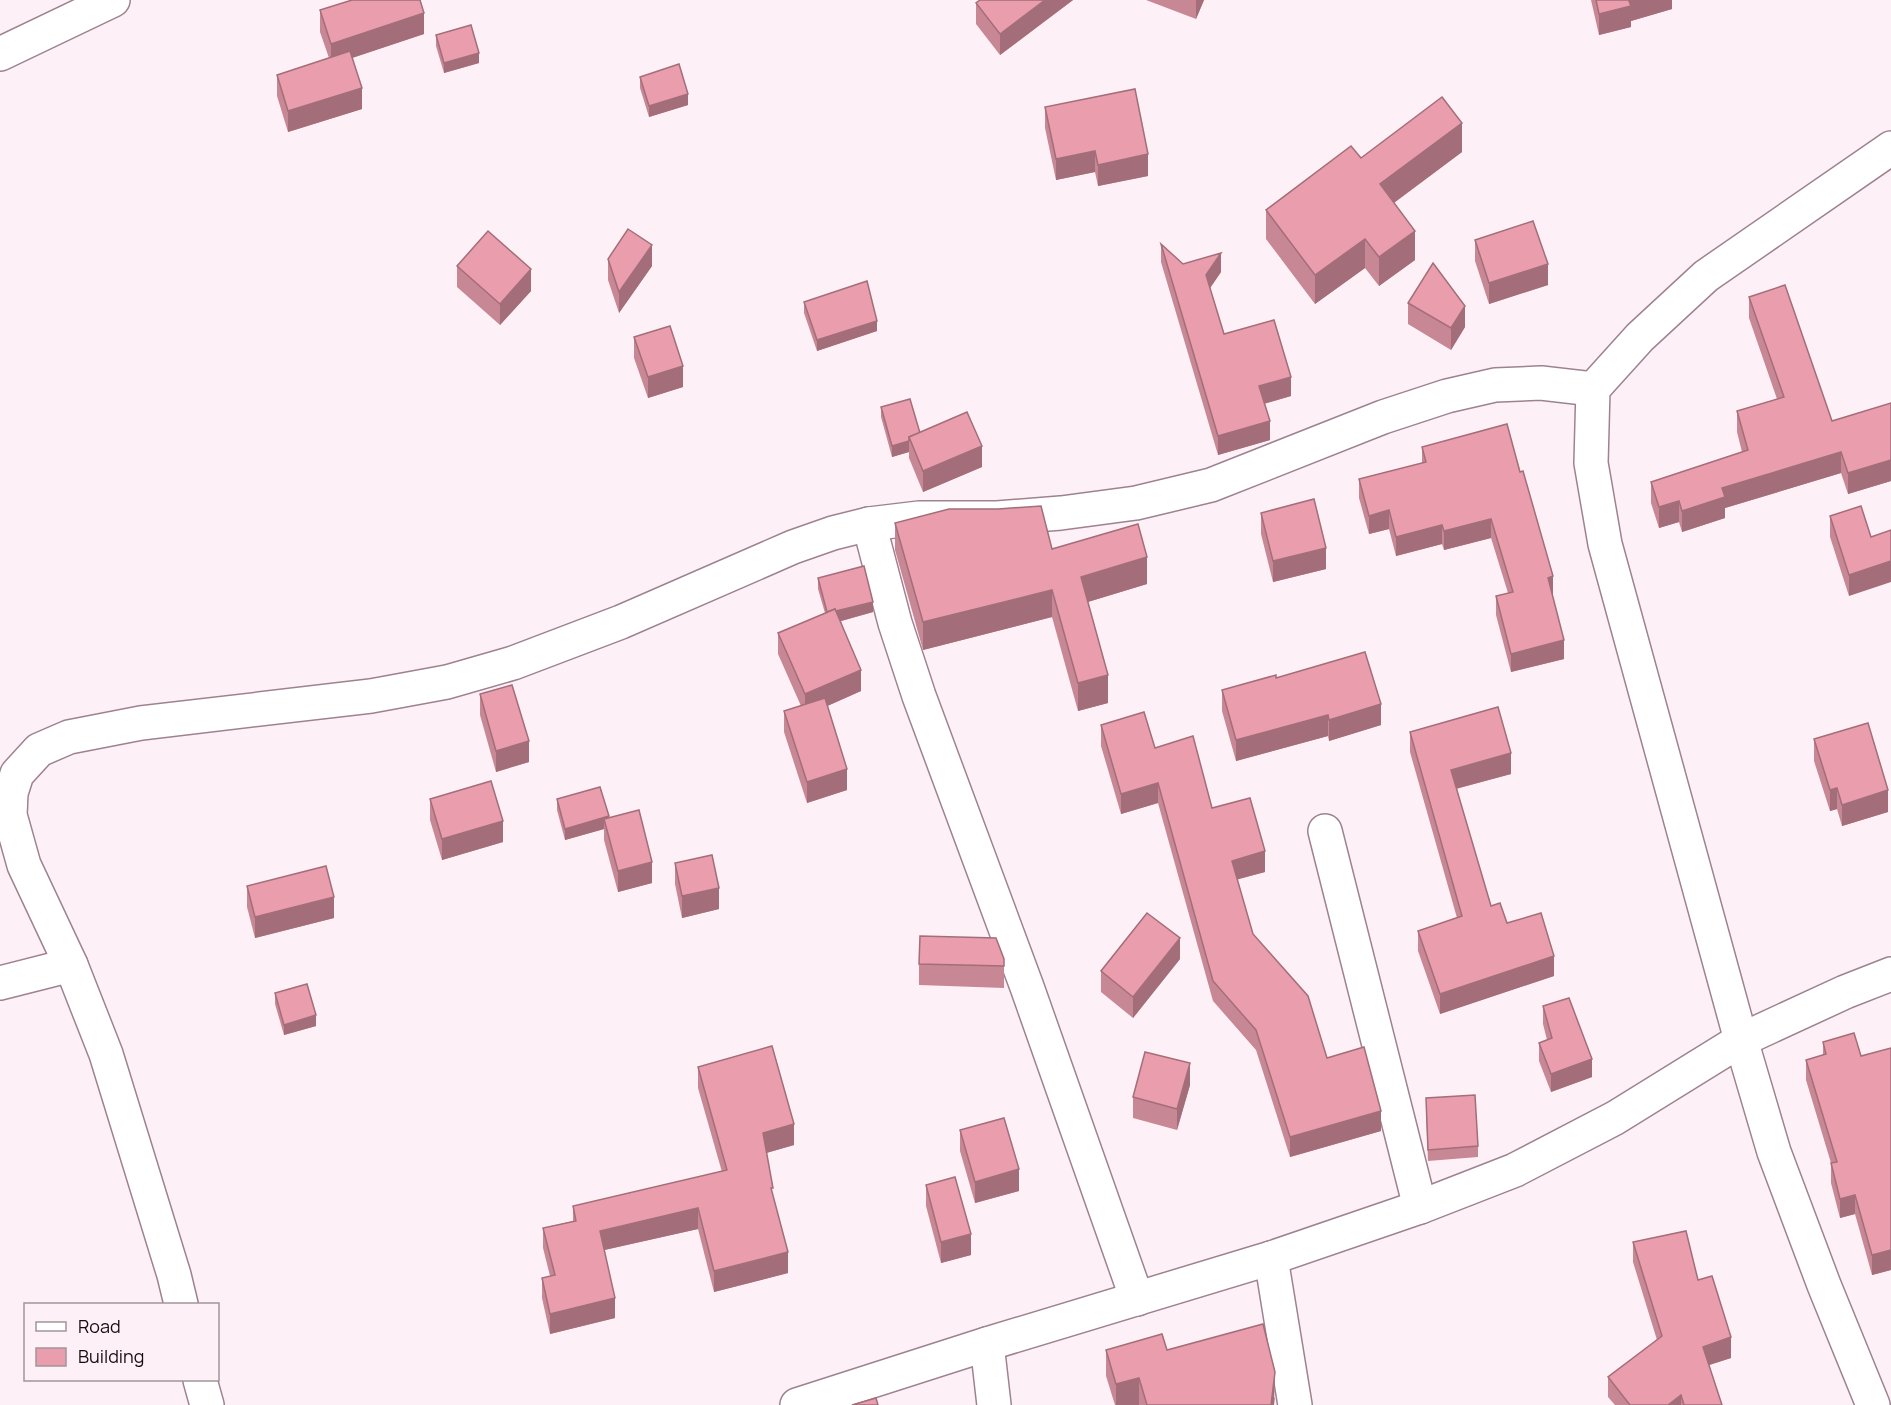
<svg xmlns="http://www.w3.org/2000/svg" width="1891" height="1405" font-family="Manrope,sans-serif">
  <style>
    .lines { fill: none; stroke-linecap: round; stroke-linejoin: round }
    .minor-casing { stroke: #9e8291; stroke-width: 36 }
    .minor { stroke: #fff; stroke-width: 33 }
    .wall { fill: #c88795 }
    .shaded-wall { fill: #a36e79 }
    .building { fill: #e99dad; stroke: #a36e79; stroke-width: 1.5 }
  </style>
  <rect width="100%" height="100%" fill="#fdf1f7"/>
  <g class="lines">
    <!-- minor casing -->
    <g class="minor-casing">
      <g id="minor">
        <polyline points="0,54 113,0"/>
        <polyline points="869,524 895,623 919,696 1027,987 1137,1299"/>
        <polyline points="1325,831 1420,1207"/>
        <polyline points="0,983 71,965"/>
        <polyline points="1271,1258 1295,1405"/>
        <polyline points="181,1304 174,1275 106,1054 71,965 24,865 10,815 11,793 17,774 39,750 69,737 141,723 371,696 447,682 513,663 621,622 793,547 833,533 869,524 919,518 997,518 1061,513 1136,503 1211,485 1383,417 1447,396 1495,385 1541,383 1593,389"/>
        <polyline points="987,1344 994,1405"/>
        <polyline points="200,1380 207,1405"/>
        <polyline points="797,1405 987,1344 1271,1258 1420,1207 1515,1170 1615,1118 1741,1040 1845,992 1891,974"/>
        <polyline points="1873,1405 1824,1285 1774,1152 1741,1040 1605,544 1591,463 1593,389 1640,337 1706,276 1891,148"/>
      </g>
    </g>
    <!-- minor -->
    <use href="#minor" class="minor"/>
  </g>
  <!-- wall -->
  <g class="wall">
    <polygon points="980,0 1073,0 1000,55 976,24 976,3"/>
    <polygon points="1146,0 1204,0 1196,19"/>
    <polygon points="1591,0 1672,0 1672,9 1631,21 1631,27 1599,35"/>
    <polygon points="320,10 424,34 352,58 362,109 288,132 277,96 277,75 329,58 320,32"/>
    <polygon points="436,35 479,63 444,73 436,46"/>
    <polygon points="640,77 688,105 649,117 640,88"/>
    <polygon points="1045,107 1148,176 1098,186 1095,172 1056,180 1045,128"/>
    <polygon points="1462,152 1394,203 1415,260 1379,286 1365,268 1315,304 1266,239 1266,210 1361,158"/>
    <polygon points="1475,240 1548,285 1489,304 1475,261"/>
    <polygon points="1161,244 1183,264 1221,272 1210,288 1224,334 1291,396 1264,404 1270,440 1218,455 1161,262"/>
    <polygon points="608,259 652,266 619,313 608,280"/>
    <polygon points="457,266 531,291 500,325 457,287"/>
    <polygon points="1749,297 1832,421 1891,403 1891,481 1848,494 1841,473 1725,508 1725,518 1682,532 1679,522 1659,528 1651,503 1651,482 1742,452 1737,432 1737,411 1777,399 1749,318"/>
    <polygon points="804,302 877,331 817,351 804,313"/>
    <polygon points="1408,303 1465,327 1451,350 1408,324"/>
    <polygon points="634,337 683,387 648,398 634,358"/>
    <polygon points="881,407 920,433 982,467 923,492 909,458 909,452 892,457 881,417"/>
    <polygon points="1507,424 1553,595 1552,595 1564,659 1511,672 1496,615 1496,596 1508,593 1491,538 1444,550 1442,544 1396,556 1389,529 1369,534 1359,498 1359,479 1422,463 1422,447"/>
    <polygon points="1261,513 1326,569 1273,582 1261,534"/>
    <polygon points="1830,516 1871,537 1849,596 1830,537"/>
    <polygon points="895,523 1052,549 1147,584 1088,602 1108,703 1078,711 1052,617 923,650 895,550"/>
    <polygon points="818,578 873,612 841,621 861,691 827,706 847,790 807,803 784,732 784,711 801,706 778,654 778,633 825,613 818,589"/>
    <polygon points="1276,678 1381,725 1329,741 1328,736 1236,761 1222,711 1222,690"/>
    <polygon points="480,694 529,762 496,772 480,715"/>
    <polygon points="1101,725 1155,748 1212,808 1265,872 1237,879 1253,934 1327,1058 1381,1131 1290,1157 1256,1050 1213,1001 1158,803 1121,814 1101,746"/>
    <polygon points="1410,732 1511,774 1456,789 1491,906 1507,923 1554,976 1440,1014 1418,951 1418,931 1457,918 1410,752"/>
    <polygon points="1814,739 1888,812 1842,826 1837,809 1830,811 1814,761"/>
    <polygon points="430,799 503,842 442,860 430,820"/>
    <polygon points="557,799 609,818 652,883 618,892 604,840 604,829 565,840 557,810"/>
    <polygon points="675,863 719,909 682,918 675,884"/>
    <polygon points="247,886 334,918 255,938 247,907"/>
    <polygon points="1004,959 1004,988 919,985 919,964"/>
    <polygon points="1180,959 1133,1018 1101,992 1101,971"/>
    <polygon points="275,993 316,1026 284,1035 275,1004"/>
    <polygon points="1543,1006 1592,1077 1551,1092 1539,1061 1539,1043 1547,1040 1543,1024"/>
    <polygon points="1823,1042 1861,1056 1891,1048 1891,1270 1872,1275 1855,1214 1840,1218 1831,1183 1831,1163 1806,1080 1806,1060 1823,1055"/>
    <polygon points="698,1067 794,1145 766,1153 773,1197 788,1273 714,1292 698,1229 604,1250 615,1318 550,1334 542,1298 542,1278 550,1276 543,1248 543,1228 573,1221 573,1206 722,1172 698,1088"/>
    <polygon points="1190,1085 1177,1130 1133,1118 1133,1097"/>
    <polygon points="1426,1109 1478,1146 1478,1157 1428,1161"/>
    <polygon points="960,1130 1019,1191 975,1203 960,1151"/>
    <polygon points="926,1185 971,1255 941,1263 926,1206"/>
    <polygon points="1633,1242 1698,1280 1731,1358 1709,1365 1722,1405 1615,1405 1608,1397 1608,1377 1657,1340 1633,1262"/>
    <polygon points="1106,1350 1167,1350 1275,1398 1274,1405 1115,1405 1106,1376"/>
  </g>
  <!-- shaded-wall -->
  <g class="shaded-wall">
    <polygon points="1045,0 1073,0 1000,55 1000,34"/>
    <polygon points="1196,0 1204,0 1196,19"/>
    <polygon points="1631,0 1672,0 1672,9 1631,21 1631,27 1599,35 1599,14"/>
    <polygon points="424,13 424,34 331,65 331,44"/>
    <polygon points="479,53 479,63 444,73 444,63"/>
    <polygon points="362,88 362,109 288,132 288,111"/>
    <polygon points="688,94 688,105 649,117 649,106"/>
    <polygon points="1462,123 1462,152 1380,213 1380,184"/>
    <polygon points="1095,151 1095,172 1056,180 1056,159"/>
    <polygon points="1148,154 1148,176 1098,186 1098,165"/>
    <polygon points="1415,231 1415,260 1379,286 1379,257"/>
    <polygon points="1365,239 1365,268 1315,304 1315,275"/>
    <polygon points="652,245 652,266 619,313 619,292"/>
    <polygon points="1221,253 1221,272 1206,294 1206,275"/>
    <polygon points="1548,264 1548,285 1489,304 1489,283"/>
    <polygon points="531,269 531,291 500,325 500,304"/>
    <polygon points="1465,306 1465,327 1451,350 1451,328"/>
    <polygon points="877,321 877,331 817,351 817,340"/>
    <polygon points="683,366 683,387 648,398 648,377"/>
    <polygon points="1291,377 1291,396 1259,405 1259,386"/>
    <polygon points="1270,421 1270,440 1218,455 1218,436"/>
    <polygon points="909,441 909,452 892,457 892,446"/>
    <polygon points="982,446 982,467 923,492 923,471"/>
    <polygon points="1841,452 1841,473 1725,508 1725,518 1682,532 1682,511 1722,488"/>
    <polygon points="1891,460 1891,481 1848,494 1848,473"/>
    <polygon points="1679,501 1679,522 1659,528 1659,507"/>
    <polygon points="1389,510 1389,529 1369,534 1369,516"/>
    <polygon points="1491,519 1491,538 1444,550 1444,531"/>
    <polygon points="1442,525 1442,544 1396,556 1396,537"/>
    <polygon points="1326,548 1326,569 1273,582 1273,561"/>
    <polygon points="1147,557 1147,584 1081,604 1081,577"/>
    <polygon points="1891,561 1891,582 1849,596 1849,575"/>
    <polygon points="1553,576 1553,595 1548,596 1548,578"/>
    <polygon points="1052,590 1052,617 923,650 923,622"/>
    <polygon points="873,602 873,612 827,625 827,614"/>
    <polygon points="1564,640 1564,659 1511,672 1511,654"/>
    <polygon points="861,670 861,691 805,716 805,694"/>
    <polygon points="1108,675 1108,703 1078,711 1078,683"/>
    <polygon points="1381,704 1381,725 1329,741 1329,720"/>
    <polygon points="1328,715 1328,736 1236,761 1236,740"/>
    <polygon points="529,741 529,762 496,772 496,751"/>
    <polygon points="1511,753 1511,774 1451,790 1451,770"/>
    <polygon points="847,769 847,790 807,803 807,782"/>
    <polygon points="1158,783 1158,803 1121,814 1121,794"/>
    <polygon points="1837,788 1837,809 1830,811 1830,790"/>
    <polygon points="1888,790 1888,812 1842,826 1842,805"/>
    <polygon points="609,816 609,827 604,819 604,829 565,840 565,829"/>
    <polygon points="503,821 503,842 442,860 442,839"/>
    <polygon points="1265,851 1265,872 1232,881 1232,861"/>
    <polygon points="652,862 652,883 618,892 618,871"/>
    <polygon points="719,888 719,909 682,918 682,896"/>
    <polygon points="334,897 334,918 255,938 255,917"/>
    <polygon points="1180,938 1180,959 1133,1018 1133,997"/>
    <polygon points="1554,956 1554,976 1440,1014 1440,994"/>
    <polygon points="316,1015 316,1026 284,1035 284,1025"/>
    <polygon points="1592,1059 1592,1077 1551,1092 1551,1074"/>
    <polygon points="1190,1063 1190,1085 1177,1130 1177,1109"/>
    <polygon points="1381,1111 1381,1131 1290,1157 1290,1137"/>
    <polygon points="794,1124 794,1145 763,1154 763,1133"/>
    <polygon points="1019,1169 1019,1191 975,1203 975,1182"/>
    <polygon points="1855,1195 1855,1214 1840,1218 1840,1199"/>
    <polygon points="698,1208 698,1229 600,1251 600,1231"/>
    <polygon points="971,1234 971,1255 941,1263 941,1242"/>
    <polygon points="1891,1250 1891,1270 1872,1275 1872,1255"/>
    <polygon points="788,1252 788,1273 714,1292 714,1271"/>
    <polygon points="615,1298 615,1318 550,1334 550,1314"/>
    <polygon points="1731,1337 1731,1358 1703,1367 1703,1347"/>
    <polygon points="1275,1372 1274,1405 1271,1405"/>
    <polygon points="1139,1378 1139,1405 1116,1405 1116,1384"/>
    <polygon points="1681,1395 1681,1405 1668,1405"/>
  </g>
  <!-- building -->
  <g class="building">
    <polygon points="352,0 420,0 424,13 331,44 320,10"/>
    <polygon points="980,0 1045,0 1000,34 976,3"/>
    <polygon points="1596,0 1631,0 1629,1 1631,6 1599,14"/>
    <polygon points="471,25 479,53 444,63 436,35"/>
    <polygon points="350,51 362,88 288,111 277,75"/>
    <polygon points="679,64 688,94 649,106 640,77"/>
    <polygon points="1135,89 1148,154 1098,165 1095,151 1056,159 1045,107"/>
    <polygon points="1442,97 1462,123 1380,184 1415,231 1379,257 1365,239 1315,275 1266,210 1351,146 1361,158"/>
    <polygon points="1533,221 1548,264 1489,283 1475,240"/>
    <polygon points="628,229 652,245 619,292 608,259"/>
    <polygon points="488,231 531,269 500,304 457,266"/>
    <polygon points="1161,244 1183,264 1221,253 1206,275 1224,334 1274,320 1291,377 1259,386 1270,421 1218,436"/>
    <polygon points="1433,263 1465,306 1451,328 1408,303"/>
    <polygon points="867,281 877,321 817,340 804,302"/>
    <polygon points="1785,285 1832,421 1891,403 1891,460 1848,473 1841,452 1722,488 1725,497 1682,511 1679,501 1659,507 1651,482 1748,450 1737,411 1784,397 1749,297"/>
    <polygon points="670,326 683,366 648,377 634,337"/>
    <polygon points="910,399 920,433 909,437 909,441 892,446 881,407"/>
    <polygon points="967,412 982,446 923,471 909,437"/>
    <polygon points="1507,424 1520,472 1523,471 1553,576 1548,578 1564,640 1511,654 1496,596 1513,592 1491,519 1444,531 1442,525 1396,537 1389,510 1369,516 1359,479 1426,462 1422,447"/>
    <polygon points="1314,499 1326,548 1273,561 1261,513"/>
    <polygon points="1041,506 1052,549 1138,524 1147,557 1081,577 1108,675 1078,683 1052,590 923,622 895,523 949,509 998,509"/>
    <polygon points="1861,506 1871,537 1891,530 1891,561 1849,575 1830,516"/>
    <polygon points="864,566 873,602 836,611 835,609 827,612 818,578"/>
    <polygon points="835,609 861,670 805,694 778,633"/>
    <polygon points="1365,652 1381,704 1329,720 1328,715 1236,740 1222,690 1276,675 1276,678"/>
    <polygon points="512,685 529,741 496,751 480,694"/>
    <polygon points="825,698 847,769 807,782 784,711"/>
    <polygon points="1498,707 1511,753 1451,770 1491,906 1500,903 1507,923 1541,913 1554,956 1440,994 1418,931 1462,916 1410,732"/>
    <polygon points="1144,712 1155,748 1193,736 1212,808 1250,798 1265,851 1232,861 1253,934 1308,996 1327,1058 1364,1047 1381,1111 1290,1137 1256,1030 1213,981 1158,783 1121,794 1101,725"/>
    <polygon points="1868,723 1888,790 1842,805 1837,788 1830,790 1814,739"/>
    <polygon points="491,781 503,821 442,839 430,799"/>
    <polygon points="600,787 609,816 565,829 557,799"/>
    <polygon points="639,810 652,862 618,871 604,819"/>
    <polygon points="712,855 719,888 682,896 675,863"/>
    <polygon points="326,866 334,897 255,917 247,886"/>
    <polygon points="1147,913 1180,938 1133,997 1101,971"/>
    <polygon points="920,936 996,938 1004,959 1004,966 919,964"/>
    <polygon points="307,984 316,1015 284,1025 275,993"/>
    <polygon points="1569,998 1592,1059 1551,1074 1539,1043 1552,1038 1543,1006"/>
    <polygon points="1854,1033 1861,1056 1891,1048 1891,1250 1872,1255 1855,1195 1840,1199 1831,1163 1837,1162 1806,1060 1826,1054 1823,1042"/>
    <polygon points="772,1046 794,1124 763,1133 773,1188 771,1188 788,1252 714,1271 698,1208 600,1231 615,1298 550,1314 542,1278 555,1275 543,1228 576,1221 573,1206 727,1170 698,1067"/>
    <polygon points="1145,1052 1190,1063 1177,1109 1133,1097"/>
    <polygon points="1475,1095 1478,1146 1428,1150 1426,1098"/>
    <polygon points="1004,1118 1019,1169 975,1182 960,1130"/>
    <polygon points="955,1177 971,1234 941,1242 926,1185"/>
    <polygon points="1686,1231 1698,1280 1712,1276 1731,1337 1703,1347 1722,1405 1684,1405 1681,1395 1668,1405 1630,1405 1608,1377 1662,1336 1633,1242"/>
    <polygon points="1263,1324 1275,1372 1271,1405 1147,1405 1139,1378 1116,1384 1106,1350 1162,1334 1167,1350"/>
    <polygon points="876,1398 878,1405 852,1405"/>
  </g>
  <!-- legend -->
  <rect x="24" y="1303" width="195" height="78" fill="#fdf1f7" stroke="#a0959b" stroke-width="1.5"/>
  <rect x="36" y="1322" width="30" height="9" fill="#ffffff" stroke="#a0959b" stroke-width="1.5"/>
  <text x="78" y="1333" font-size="18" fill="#150b10">Road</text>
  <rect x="36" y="1348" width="30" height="18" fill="#e99dad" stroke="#a0959b" stroke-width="1.5"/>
  <text x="78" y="1363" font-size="18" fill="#150b10">Building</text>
</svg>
